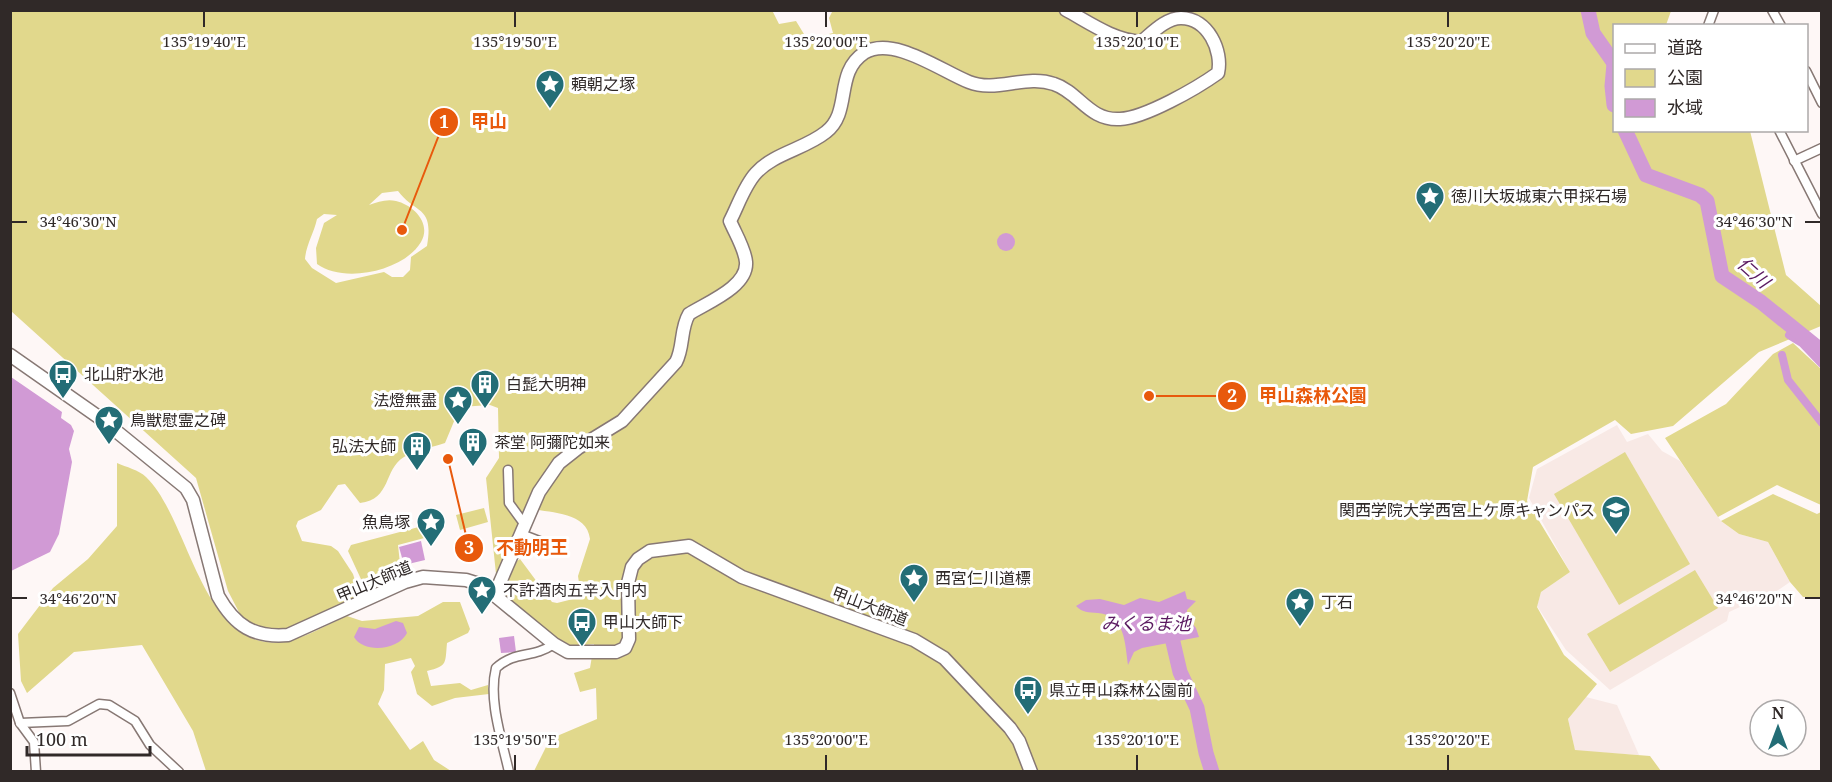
<svg xmlns="http://www.w3.org/2000/svg" width="1832" height="782" font-family="'Noto Serif','Noto Sans JP',serif">
  <style>
    .built { fill: #f8e9e5 }
    .green { fill: #e1d88c; fill-rule: evenodd }
    .water { fill: #d19ad5 }
    .lines { fill: none; stroke-linecap: round; stroke-linejoin: round }
    .canal { stroke: #d19ad5; stroke-width: 8 }
    .river { stroke: #d19ad5; stroke-width: 15 }
    .street-casing { stroke: #877874; stroke-width: 11 }
    .secondary-casing { stroke: #877874; stroke-width: 15 }
    .street { stroke: #fff; stroke-width: 8 }
    .secondary { stroke: #fff; stroke-width: 12 }
    .ticks { fill: none; stroke: #302928; stroke-width: 2 }
    .labels { text-anchor: middle; dominant-baseline: central; stroke-width: 6; stroke-linejoin: round; paint-order: stroke }
    .poi-label { font-size: 16px; fill: #302928; stroke: #fff; text-anchor: start }
    .street-label { font-size: 16px; fill: #302928; stroke: #fff }
    .water-label { font-size: 18px; font-style: italic; fill: #5a1960; stroke: #fff }
    .ticks-label { font-size: 15px; text-anchor: middle; fill: #302928; stroke: #fff; stroke-width: 6; stroke-linejoin: round; paint-order: stroke }
    .leader { fill: none; stroke: #e8590c; stroke-width: 2 }
    .callout-dot { fill: #e8590c; stroke: #fff; stroke-width: 2 }
    .mark-label { font-size: 18px; text-anchor: middle; font-weight: bold; fill: #fff }
    .callout-label { font-size: 18px; text-anchor: middle; font-weight: bold; fill: #e8590c; stroke: #fff; stroke-width: 6; stroke-linejoin: round; paint-order: stroke }
  </style>
  <rect width="100%" height="100%" fill="#fef7f6"/>
  <!-- built -->
  <g class="built">
    <polygon points="1617,425 1627,442 1648,434 1662,451 1680,461 1721,521 1739,534 1768,542 1790,582 1768,597 1762,605 1742,606 1729,612 1727,621 1610,690 1566,650 1537,606 1541,592 1570,572 1529,498 1537,469"/>
    <polygon points="1586,697 1617,705 1639,755 1575,751 1568,719"/>
  </g>
  <!-- green -->
  <g class="green">
    <path d="M772,10L779,24L796,21L807,39L833,33L829,18L833,10L1671,11L1666,25L1614,26V130L1750,131L1786,275L1821,306V326L1759,352L1673,426L1631,434L1615,420L1533,467L1527,501L1570,572L1541,592L1537,607L1564,655L1597,684L1568,719L1575,750L1650,756L1661,771H534L550,739L597,719L596,688L580,692L574,673L590,668L594,644L569,647L561,643L504,597L503,592L517,561L520,559L552,602L557,603L581,597L578,576L590,539C587,512 552,513 532,509L498,575L496,574L486,478L499,458L498,408L490,405L460,407L445,443C433,447 416,450 404,457C383,470 392,499 360,503L345,484L338,485L321,510L298,521L296,526L302,541L331,546L338,551L353,574L360,596L287,629L262,630L242,618L228,591L196,478L11,311L10,11ZM398,191C416,215 434,205 427,246L411,257L410,270L403,277H392L384,272L336,283L312,268L305,259C306,245 314,233 317,219L324,214L337,215L324,223L316,248L317,264C344,284 404,271 421,242C432,223 413,205 396,201C386,199 378,202 369,205L382,193Z"/>
    <polygon points="1793,343 1821,369 1821,505 1777,485 1718,517 1665,438 1726,404 1773,354"/>
    <polygon points="1625,452 1690,564 1619,605 1554,494"/>
    <path d="M117,463C126,467 139,470 146,477C191,520 202,658 288,641C307,637 328,624 347,616L362,621L418,616L443,602H460L470,629L468,633L447,643C445,663 448,666 427,671L431,686L460,683L471,690L488,685L489,694L455,698L432,706L417,694L411,672L415,666L411,658L385,664L384,690L378,704L410,750L423,741L434,760L451,771H206L193,731L142,645L74,652L27,693L21,681L18,634L53,588L88,559L117,526Z"/>
    <polygon points="1773,494 1817,514 1821,512 1821,597 1803,597 1790,582 1768,542 1739,534 1721,521"/>
    <polygon points="484,508 488,522 460,530 456,515"/>
    <polygon points="430,524 434,533 432,536 398,545 401,573 370,591 366,590 348,551 351,545"/>
    <polygon points="1695,570 1718,608 1610,672 1587,634"/>
  </g>
  <!-- water -->
  <g class="water">
    <circle cx="1006" cy="242" r="9"/>
    <polygon points="11,377 62,412 61,418 71,425 74,431 69,449 72,462 59,534 50,552 11,571"/>
    <polygon points="421,541 425,560 404,565 399,547"/>
    <path d="M1185,591L1187,599L1196,601L1187,610V617L1196,628L1199,637L1142,648L1134,652L1128,665C1125,643 1125,615 1098,613C1088,612 1083,613 1076,606L1086,600L1100,599L1124,605L1140,598L1159,602Z"/>
    <path d="M396,621L403,623L407,633C399,650 364,654 354,637L359,627L375,629Z"/>
    <polygon points="514,636 516,652 501,653 499,638"/>
  </g>
  <g class="lines">
    <!-- canal -->
    <g class="canal">
      <polyline points="1789,335 1802,343 1822,364"/>
      <polyline points="1782,355 1788,380 1822,423"/>
    </g>
    <!-- river -->
    <g class="river">
      <polyline points="1588,10 1593,33 1614,63"/>
      <polyline points="1614,64 1612,86 1614,105"/>
      <polyline points="1625,130 1646,175 1700,195 1707,201 1722,276 1761,302 1822,351"/>
      <polyline points="1173,642 1180,672 1197,708 1206,753 1212,772"/>
    </g>
    <!-- street casing -->
    <g class="street-casing">
      <g id="street">
        <polyline points="1772,10 1781,26"/>
        <polyline points="1708,26 1714,10"/>
        <polyline points="1806,71 1822,103"/>
        <polyline points="1779,130 1822,214"/>
        <polyline points="1794,161 1822,148"/>
        <polyline points="508,470 509,503 525,525"/>
        <polyline points="521,534 547,544"/>
        <polyline points="10,693 20,723 34,742 36,772"/>
        <polyline points="20,723 68,721 99,704 109,705 135,721 150,745 179,772"/>
        <path d="M509,772C502,740 488,700 496,668C516,650 532,659 554,644"/>
      </g>
    </g>
    <!-- secondary casing -->
    <g class="secondary-casing">
      <g id="secondary">
        <path d="M10,355L100,418L186,488L193,500L218,596C235,626 254,638 288,635L405,582L423,577L466,580L482,585L554,644L568,652H616L625,648L629,639L628,583L632,567L638,559L650,551L689,546L742,577L914,640L944,658L1010,728L1019,741L1031,772"/>
        <path d="M495,594L539,492L559,463L578,448L622,421L676,362C684,347 680,329 689,314C706,303 748,287 746,262C745,249 735,233 730,221C738,206 744,186 756,173C774,153 805,149 826,132C852,112 834,73 864,53C893,35 941,71 969,82C996,93 1026,74 1054,84C1079,92 1089,121 1120,119C1145,118 1197,88 1218,73C1223,51 1208,18 1181,18C1166,18 1152,33 1141,42C1113,40 1090,23 1066,10"/>
      </g>
    </g>
    <!-- street -->
    <use href="#street" class="street"/>
    <!-- secondary -->
    <use href="#secondary" class="secondary"/>
  </g>
  <!-- ticks -->
  <path class="ticks" d="M204,12V27M515,12V27M826,12V27M1137,12V27M1448,12V27M12,222H27M1805,222H1820M12,598H27M1805,598H1820M515,755V770M826,755V770M1137,755V770M1448,755V770"/>
  <!-- icons -->
  <defs>
    <g id="sight-pin" transform="scale(1.5)"><path d="M0 17L-7.5 6A9.5 9.5 0 1 1 7.5 6Z" fill="#236d76" stroke="#fff"/><path d="M0-6L1.8-2.2L6-1.7L2.9 1.2L3.7 5.4L0 3.3L-3.7 5.4L-2.9 1.2L-6-1.7L-1.8-2.2Z" fill="#fff"/></g>
    <g id="bus-pin" transform="scale(1.5)"><path d="M0 17L-7.5 6A9.5 9.5 0 1 1 7.5 6Z" fill="#236d76" stroke="#fff"/><path d="M-5-6H5V4H4V6H2V4H-2V6H-4V4H-5ZM-3.5-4V0h7V-4ZM-3.5 1.2v1.5H-2V1.2ZM2 1.2v1.5H3.5V1.2Z" fill="#fff"/></g>
    <g id="building-pin" transform="scale(1.5)"><path d="M0 17L-7.5 6A9.5 9.5 0 1 1 7.5 6Z" fill="#236d76" stroke="#fff"/><path d="M-4-6H4V6H1V3H-1V6H-4ZM-2.5-4.3h1.7v1.8h-1.7ZM.8-4.3h1.7v1.8H.8ZM-2.5-1h1.7V.8h-1.7ZM.8-1h1.7V.8H.8Z" fill="#fff"/></g>
    <g id="university-pin" transform="scale(1.5)"><path d="M0 17L-7.5 6A9.5 9.5 0 1 1 7.5 6Z" fill="#236d76" stroke="#fff"/><path d="M0-5L7-2L0 1L-7-2ZM-4 1L0 2.5L4 1V4Q0 6-4 4Z" fill="#fff"/></g>
  </defs>
  <g fill-rule="evenodd">
    <use href="#sight-pin" x="550" y="84"/>
    <use href="#sight-pin" x="1430" y="196"/>
    <use href="#bus-pin" x="63" y="374"/>
    <use href="#building-pin" x="485" y="384"/>
    <use href="#sight-pin" x="458" y="400"/>
    <use href="#sight-pin" x="109" y="420"/>
    <use href="#building-pin" x="473" y="442"/>
    <use href="#building-pin" x="417" y="446"/>
    <use href="#university-pin" x="1616" y="510"/>
    <use href="#sight-pin" x="431" y="522"/>
    <use href="#sight-pin" x="914" y="578"/>
    <use href="#sight-pin" x="482" y="590"/>
    <use href="#sight-pin" x="1300" y="602"/>
    <use href="#bus-pin" x="582" y="622"/>
    <use href="#bus-pin" x="1028" y="690"/>
  </g>
  <g class="labels">
    <!-- poi labels -->
    <g class="poi-label">
      <text x="571" y="84">頼朝之塚</text>
      <text x="1451" y="196">徳川大坂城東六甲採石場</text>
      <text x="84" y="374">北山貯水池</text>
      <text x="506" y="384">白髭大明神</text>
      <text x="437" y="400" text-anchor="end">法燈無盡</text>
      <text x="130" y="420">鳥獣慰霊之碑</text>
      <text x="494" y="442">茶堂 阿彌陀如来</text>
      <text x="396" y="446" text-anchor="end">弘法大師</text>
      <text x="1595" y="510" text-anchor="end">関西学院大学西宮上ケ原キャンパス</text>
      <text x="410" y="522" text-anchor="end">魚鳥塚</text>
      <text x="935" y="578">西宮仁川道標</text>
      <text x="503" y="590">不許酒肉五辛入門内</text>
      <text x="1321" y="602">丁石</text>
      <text x="603" y="622">甲山大師下</text>
      <text x="1049" y="690">県立甲山森林公園前</text>
    </g>
    <!-- street labels -->
    <g class="street-label">
      <text transform="translate(374 581) rotate(-23)">甲山大師道</text>
      <text transform="translate(870 606) rotate(21)">甲山大師道</text>
    </g>
    <!-- water labels -->
    <g class="water-label">
      <text transform="translate(1754 272) rotate(42)">仁川</text>
      <text x="1146" y="623">みくるま池</text>
    </g>
  </g>
  <g class="ticks-label">
    <text x="204" y="47">135°19'40"E</text>
    <text x="515" y="47">135°19'50"E</text>
    <text x="826" y="47">135°20'00"E</text>
    <text x="1137" y="47">135°20'10"E</text>
    <text x="1448" y="47">135°20'20"E</text>
    <text x="78" y="227">34°46'30"N</text>
    <text x="1754" y="227">34°46'30"N</text>
    <text x="78" y="604">34°46'20"N</text>
    <text x="1754" y="604">34°46'20"N</text>
    <text x="515" y="745">135°19'50"E</text>
    <text x="826" y="745">135°20'00"E</text>
    <text x="1137" y="745">135°20'10"E</text>
    <text x="1448" y="745">135°20'20"E</text>
  </g>
  <!-- callouts -->
  <path class="leader" d="M402 230L444 122M1149 396L1232 396M448 459L469 548"/>
  <g class="callout-dot">
    <circle cx="402" cy="230" r="6"/>
    <circle cx="1149" cy="396" r="6"/>
    <circle cx="448" cy="459" r="6"/>
    <circle cx="444" cy="122" r="15"/>
    <circle cx="1232" cy="396" r="15"/>
    <circle cx="469" cy="548" r="15"/>
  </g>
  <g class="mark-label">
    <text x="444" y="128">1</text>
    <text x="1232" y="402">2</text>
    <text x="469" y="554">3</text>
  </g>
  <g class="callout-label">
    <text x="489" y="128">甲山</text>
    <text x="1313" y="402">甲山森林公園</text>
    <text x="532" y="554">不動明王</text>
  </g>
  <!-- border -->
  <rect width="1832" height="782" fill="none" stroke="#302928" stroke-width="24"/>
  <!-- legend -->
  <rect x="1613" y="24" width="195" height="108" fill="#ffffff" stroke="#aca9a9" stroke-width="1.5"/>
  <rect x="1625" y="44" width="30" height="9" fill="#ffffff" stroke="#aca9a9" stroke-width="1.5"/>
  <text x="1667" y="54" font-size="18" fill="#302928">道路</text>
  <rect x="1625" y="69" width="30" height="18" fill="#e1d88c" stroke="#aca9a9" stroke-width="1.5"/>
  <text x="1667" y="84" font-size="18" fill="#302928">公園</text>
  <rect x="1625" y="99" width="30" height="18" fill="#d19ad5" stroke="#aca9a9" stroke-width="1.5"/>
  <text x="1667" y="114" font-size="18" fill="#302928">水域</text>
  <!-- north arrow -->
  <g transform="translate(1778 728)"><circle r="28" fill="#ffffff" stroke="#aca9a9" stroke-width="1.5"/>
  <path d="M0-4.5L10 22L0 15L-10 22Z" fill="#236d76"/>
  <text y="-9" font-size="16" font-weight="bold" text-anchor="middle" fill="#302928">N</text>
  </g>
  <!-- scale -->
  <path d="M27 746v9h123v-9" fill="none" stroke="#302928" stroke-width="3"/>
  <text x="36" y="746" font-size="18" fill="#302928" stroke="#ffffff" stroke-width="4.5" paint-order="stroke">100 m</text>
</svg>
